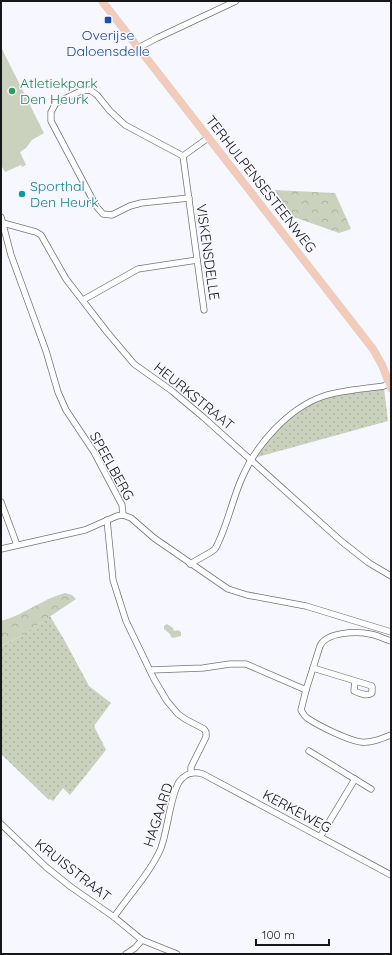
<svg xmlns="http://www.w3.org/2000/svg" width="392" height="955" font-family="Quicksand,sans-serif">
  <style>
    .grass { fill: url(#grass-dots) }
    .forest { fill: url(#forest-crowns) }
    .green { fill: #cad2bd }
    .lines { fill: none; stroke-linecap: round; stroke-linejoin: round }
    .minor-casing { stroke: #75747c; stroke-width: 7 }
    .major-casing { stroke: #d5d5d6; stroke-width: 8 }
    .minor { stroke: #fff; stroke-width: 5.5 }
    .major { stroke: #f4cab9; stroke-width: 7 }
    .transit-dot { fill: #1a4fb4; stroke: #f7f7ff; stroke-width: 1.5 }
    .leisure-dot { fill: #2e9e5b; stroke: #f7f7ff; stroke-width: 1.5 }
    .culture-dot { fill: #0f9aa8; stroke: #f7f7ff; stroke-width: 1.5 }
    .labels { text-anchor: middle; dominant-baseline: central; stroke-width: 3; stroke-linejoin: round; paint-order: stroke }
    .transit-label { font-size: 14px; fill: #164399; stroke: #f7f7ff }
    .leisure-label { font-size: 14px; fill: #27864d; stroke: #f7f7ff; text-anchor: start }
    .street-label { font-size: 14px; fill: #17171a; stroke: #f7f7ff }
    .culture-label { font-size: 14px; fill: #0d838f; stroke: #f7f7ff; text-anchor: start }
  </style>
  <defs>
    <pattern id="grass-dots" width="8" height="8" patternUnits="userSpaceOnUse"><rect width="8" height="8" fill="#cad2bd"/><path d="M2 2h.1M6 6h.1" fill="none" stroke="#adb4a2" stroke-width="1.8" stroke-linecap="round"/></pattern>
    <pattern id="forest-crowns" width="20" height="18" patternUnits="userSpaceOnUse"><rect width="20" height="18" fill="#cad2bd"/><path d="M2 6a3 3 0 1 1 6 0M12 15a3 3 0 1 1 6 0" fill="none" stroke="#adb4a2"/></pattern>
  </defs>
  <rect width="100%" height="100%" fill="#f7f7ff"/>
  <!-- grass -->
  <g class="grass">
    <polygon points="384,388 388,421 254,458 270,437 299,410 327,397"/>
    <polygon points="50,616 66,643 89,686 111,703 94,726 106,750 70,795 63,788 53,801 50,799 49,800 1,754 1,646 21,636"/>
  </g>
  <!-- forest -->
  <g class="forest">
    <polygon points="275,190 335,193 351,229 339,233 291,216"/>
    <path d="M65,593L72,595L76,599L21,636L1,646V621C24,615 42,599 65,593Z"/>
  </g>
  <!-- green -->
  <g class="green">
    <polygon points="1,49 2,49 44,133 32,140 26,148 20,152 26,165 22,167 21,165 5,172 1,165"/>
    <polygon points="167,624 173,628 174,631 178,630 181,632 181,636 173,638 171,637 170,634 164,629 164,626"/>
  </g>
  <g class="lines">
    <!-- minor casing -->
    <g class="minor-casing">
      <g id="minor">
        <polyline points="138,48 157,38 236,1"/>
        <polyline points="183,156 125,125 110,111 97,95 90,90 81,91 56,103 51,112 51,121 96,206 103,214 112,215 130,206 141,203 189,198"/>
        <polyline points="183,156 204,310"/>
        <polyline points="183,156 208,138"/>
        <polyline points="1,217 11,255 46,351 58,392 66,410 94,452 122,505 123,515"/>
        <polyline points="3,223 36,232 41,235 66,279 107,332 134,364 172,391 203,417 341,541 369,563 391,576"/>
        <polyline points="83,300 138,269 197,260"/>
        <polyline points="1,502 17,545"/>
        <polyline points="107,520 113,580 126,621 154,679 167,701 178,714 185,719 204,729 206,732 206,737 191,767 191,773"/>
        <polyline points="1,549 85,530 117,516 123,515 131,518 154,538 228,589 247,595 306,606 391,632"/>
        <path d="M190,564L211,552L215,549C226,530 232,501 241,480C255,446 288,408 324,396C343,390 364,389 384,386L389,383"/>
        <path d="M391,641C384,639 377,635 370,634C356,631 326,632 320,646L306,690L301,710C303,713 304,716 307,718C319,726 347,740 361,742C371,743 381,739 391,735"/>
        <path d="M313,668L372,686V693C366,697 359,693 354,691L355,681"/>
        <polyline points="150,670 203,668 230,664 246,664 306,690"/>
        <polyline points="309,751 371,789"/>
        <polyline points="1,824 46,867 71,887 114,917"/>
        <polyline points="320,837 355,779"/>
        <polyline points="126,954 135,948 142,940"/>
        <path d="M177,954L142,940L114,917C128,897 152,870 161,848C168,829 170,797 179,782C186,773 193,771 203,774L391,875"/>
      </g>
    </g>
    <!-- major casing -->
    <g class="major-casing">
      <polyline id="major" points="102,1 373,349 382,365 391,388"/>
    </g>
    <!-- minor -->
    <use href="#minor" class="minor"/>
    <!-- major -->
    <use href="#major" class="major"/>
  </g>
  <!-- markers -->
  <rect class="transit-dot" x="104" y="16" width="8" height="8" rx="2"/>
  <circle class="leisure-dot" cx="12" cy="91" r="4"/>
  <circle class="culture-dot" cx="22" cy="194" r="4"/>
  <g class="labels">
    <!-- transit labels -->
    <g class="transit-label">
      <text x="108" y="35">Overijse<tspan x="108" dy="16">Daloensdelle</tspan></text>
    </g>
    <!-- leisure labels -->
    <g class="leisure-label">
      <text x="20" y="83">Atletiekpark<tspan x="20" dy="16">Den Heurk</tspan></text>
    </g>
    <!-- street labels -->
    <g class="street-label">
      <text transform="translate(261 184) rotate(52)">TERHULPENSESTEENWEG</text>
      <text transform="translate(208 252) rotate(82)">VISKENSDELLE</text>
      <text transform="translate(194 396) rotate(39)">HEURKSTRAAT</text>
      <text transform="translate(112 466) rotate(61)">SPEELBERG</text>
      <text transform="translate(297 811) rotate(28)">KERKEWEG</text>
      <text transform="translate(158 815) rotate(-72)">HAGAARD</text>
      <text transform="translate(73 870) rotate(38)">KRUISSTRAAT</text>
    </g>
    <!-- culture labels -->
    <g class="culture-label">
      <text x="30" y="186">Sporthal<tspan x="30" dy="16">Den Heurk</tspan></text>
    </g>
  </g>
  <!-- border -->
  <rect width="392" height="955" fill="none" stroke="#17171a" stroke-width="4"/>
  <!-- scale -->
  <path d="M256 939v6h73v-6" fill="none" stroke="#17171a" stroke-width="2"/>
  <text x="262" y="939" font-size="12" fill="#17171a" stroke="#f7f7ff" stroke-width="3" paint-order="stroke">100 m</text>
</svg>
